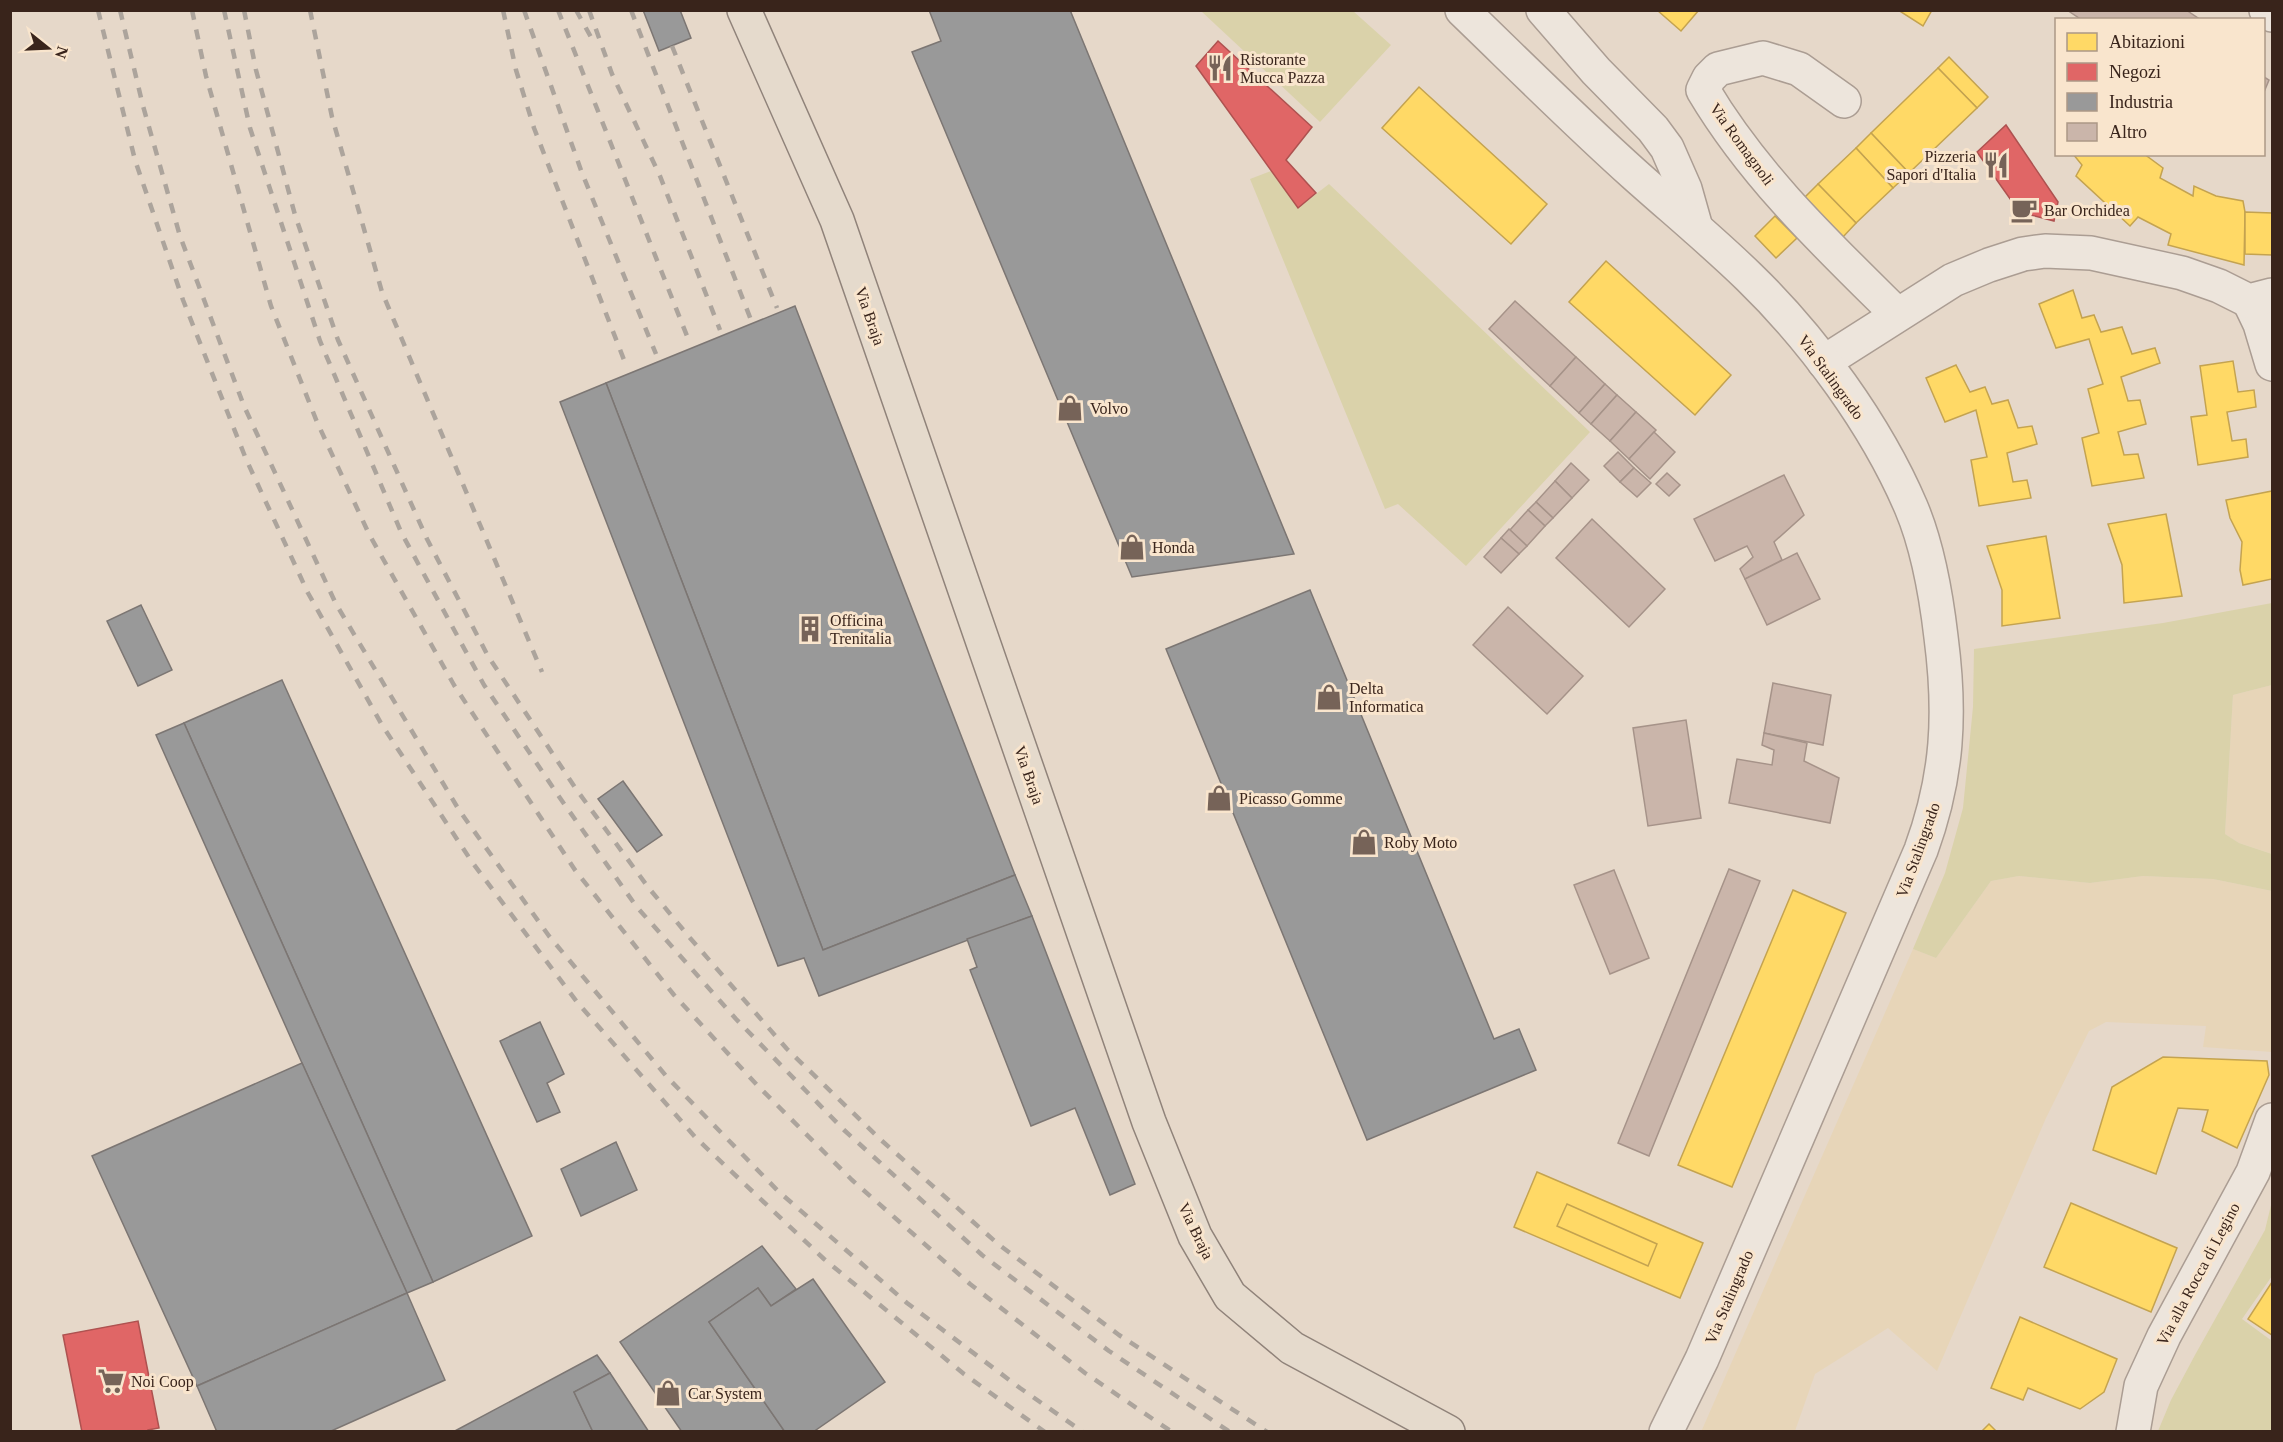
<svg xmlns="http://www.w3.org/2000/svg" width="2283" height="1442" font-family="Georgia,serif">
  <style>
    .farmland { fill: #e7d5b8 }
    .green { fill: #dad2aa }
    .homes { fill: #ffd966; stroke: #c4a350; stroke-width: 1.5 }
    .shops { fill: #e06666; stroke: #ae5250; stroke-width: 1.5 }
    .industry { fill: #999; stroke: #7c7673; stroke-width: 1.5 }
    .building { fill: #cab5aa; stroke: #a69389; stroke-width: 1.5 }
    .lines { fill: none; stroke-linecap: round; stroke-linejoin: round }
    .minor-casing { stroke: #ab9d93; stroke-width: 36 }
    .tertiary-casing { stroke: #ab9d93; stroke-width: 36 }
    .primary-casing { stroke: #90837a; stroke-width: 36 }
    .minor { stroke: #ede5dc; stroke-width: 33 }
    .tertiary { stroke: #ede5dc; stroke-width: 33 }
    .primary { stroke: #e5dacc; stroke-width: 33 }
    .rail { stroke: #aca49c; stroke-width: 4.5; stroke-dasharray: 10 10; stroke-linecap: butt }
    .labels { text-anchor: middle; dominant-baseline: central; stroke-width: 6; stroke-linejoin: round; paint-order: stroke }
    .poi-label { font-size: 16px; fill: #39241b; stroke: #f9e5cd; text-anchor: start }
    .street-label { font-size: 16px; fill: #39241b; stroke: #f9e5cd }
  </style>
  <rect width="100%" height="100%" fill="#e6d8c9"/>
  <!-- farmland -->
  <g class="farmland">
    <polygon points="2272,685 2272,854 2239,843 2225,834 2233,695"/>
    <polygon points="2019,876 2090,883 2143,876 2213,879 2272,891 2272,1052 2203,1047 2206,1026 2106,1022 2089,1031 2046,1118 1937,1371 1888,1328 1815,1374 1795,1431 1701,1432 1913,949 1936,958 1991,881"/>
  </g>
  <!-- green -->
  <g class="green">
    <polygon points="1201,11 1353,11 1391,45 1320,122"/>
    <polygon points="1271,171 1298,208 1329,184 1590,432 1466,566 1398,504 1385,509 1250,179"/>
    <polygon points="2272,603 2272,685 2233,695 2225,834 2239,843 2272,854 2272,891 2213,879 2143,876 2090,883 2019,876 1991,881 1936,958 1913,949 1945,873 1963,808 1973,707 1974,649 2163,623"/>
    <polygon points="2272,1201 2272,1276 2242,1319 2272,1341 2272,1431 2158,1431 2171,1400 2195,1355 2265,1230"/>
  </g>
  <!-- homes -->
  <g class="homes">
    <polygon points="1657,10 1699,10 1681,31"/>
    <polygon points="1898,10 1932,10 1923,26"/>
    <polygon points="1949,57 1988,97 1977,108 1938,68"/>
    <polygon points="1938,68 1977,108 1909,173 1871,133"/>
    <polygon points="1419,87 1547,204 1511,244 1382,128"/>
    <polygon points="1871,133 1909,173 1893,188 1856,148"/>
    <polygon points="1856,148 1893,188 1856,223 1818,184"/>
    <polygon points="2073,154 2144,154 2163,168 2160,178 2193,196 2194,186 2216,196 2243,201 2245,212 2244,265 2168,245 2171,234 2138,217 2130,226 2076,176 2082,165"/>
    <polygon points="1818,184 1856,223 1843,237 1805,197"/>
    <polygon points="2245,212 2272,213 2272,255 2245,254"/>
    <polygon points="1775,216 1797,238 1776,258 1755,236"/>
    <polygon points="1606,261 1731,375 1695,415 1569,302"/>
    <polygon points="2073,290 2082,318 2094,315 2101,332 2122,327 2132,354 2155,348 2160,363 2121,377 2128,401 2140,400 2146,424 2118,432 2124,455 2138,454 2144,478 2092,486 2082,438 2099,433 2088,389 2103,384 2089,339 2056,348 2039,304"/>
    <polygon points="2233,361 2238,392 2254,390 2256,407 2227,412 2232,441 2246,439 2248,457 2198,465 2191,417 2207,415 2200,366"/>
    <polygon points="1956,365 1970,392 1985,387 1992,404 2008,400 2018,428 2032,426 2037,444 2007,453 2013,482 2027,480 2031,498 1979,506 1971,460 1987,457 1976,410 1945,422 1926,378"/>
    <polygon points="2272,491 2272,579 2243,585 2240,570 2242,542 2230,518 2226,500"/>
    <polygon points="2166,514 2182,596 2124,603 2122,565 2108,524"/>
    <polygon points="2046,536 2060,618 2002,626 2002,590 1987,546"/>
    <polygon points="1793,890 1846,913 1732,1187 1678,1165"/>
    <polygon points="2163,1057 2267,1061 2269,1075 2237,1148 2202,1131 2208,1110 2178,1108 2156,1174 2093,1150 2112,1087"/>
    <polygon points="1537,1172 1703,1243 1680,1298 1514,1227"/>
    <polygon points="2071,1203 2177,1248 2151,1312 2044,1267"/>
    <polygon points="1567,1204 1657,1244 1648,1266 1557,1226"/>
    <polygon points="2272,1282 2272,1335 2248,1319"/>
    <polygon points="2020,1317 2117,1359 2104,1392 2080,1409 2028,1388 2023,1400 1991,1388"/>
    <polygon points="1989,1424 1997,1432 1981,1432"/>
  </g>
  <!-- shops -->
  <g class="shops">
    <polygon points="1218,41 1312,127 1286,160 1316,193 1298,208 1196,66"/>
    <polygon points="2006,125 2058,202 2054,221 2031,215 2025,220 1977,152"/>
    <polygon points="138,1321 159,1428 148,1430 148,1432 82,1432 63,1335"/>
  </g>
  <!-- industry -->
  <g class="industry">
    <polygon points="643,10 680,10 691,38 659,51"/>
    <polygon points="929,10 1070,10 1294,554 1132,577 912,52 941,41"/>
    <polygon points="795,306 1015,875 823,950 606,383"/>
    <polygon points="606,383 823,950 1015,875 1032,916 819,996 804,958 778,966 560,402"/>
    <polygon points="1310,590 1494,1039 1519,1029 1536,1070 1367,1140 1166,649"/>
    <polygon points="141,605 172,670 138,686 107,621"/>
    <polygon points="282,680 532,1236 433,1282 184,723"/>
    <polygon points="184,723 433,1282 407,1293 302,1063 156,735"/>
    <polygon points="623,781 662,835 637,852 598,799"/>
    <polygon points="1032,916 1135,1184 1110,1195 1075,1108 1031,1126 970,970 977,967 967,939"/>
    <polygon points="540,1022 564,1074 547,1083 560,1112 537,1122 500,1041"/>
    <polygon points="302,1063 407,1293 197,1386 92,1156"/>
    <polygon points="616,1142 637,1190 581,1216 561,1169"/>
    <polygon points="762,1246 796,1289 771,1306 758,1288 709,1322 785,1432 682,1432 620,1342"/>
    <polygon points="813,1279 885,1382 813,1432 785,1432 709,1322 758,1288 771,1306"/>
    <polygon points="407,1293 445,1380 329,1432 217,1432 197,1386"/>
    <polygon points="597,1355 610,1373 574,1392 593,1432 453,1432"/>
    <polygon points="610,1373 649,1432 593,1432 574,1392"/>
  </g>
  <!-- building -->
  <g class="building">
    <polygon points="2067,10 2186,10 2201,20 2082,20"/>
    <polygon points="2264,77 2269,80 2264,92"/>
    <polygon points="1515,301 1576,357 1550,386 1489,329"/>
    <polygon points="1576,357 1605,384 1579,413 1550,386"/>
    <polygon points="1605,384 1617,395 1591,424 1579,413"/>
    <polygon points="1617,395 1636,412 1610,441 1591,424"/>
    <polygon points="1636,412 1656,430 1629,459 1610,441"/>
    <polygon points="1654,432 1675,452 1650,479 1629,459"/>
    <polygon points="1618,452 1634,468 1620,482 1604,466"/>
    <polygon points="1571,463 1589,480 1572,498 1555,481"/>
    <polygon points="1634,468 1651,483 1637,497 1620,482"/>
    <polygon points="1667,473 1680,485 1669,496 1656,484"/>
    <polygon points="1784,475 1804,515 1774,542 1782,560 1745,579 1740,569 1753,557 1747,546 1715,561 1694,519"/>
    <polygon points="1555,481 1572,498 1553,518 1536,502"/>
    <polygon points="1536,502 1553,518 1545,526 1528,510"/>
    <polygon points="1528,510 1545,526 1527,546 1510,530"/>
    <polygon points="1592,519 1665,589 1629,627 1556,558"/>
    <polygon points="1509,529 1527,546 1519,554 1501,538"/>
    <polygon points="1501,538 1519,554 1501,573 1484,557"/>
    <polygon points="1797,553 1820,599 1767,625 1745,579"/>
    <polygon points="1508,607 1583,676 1547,714 1473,645"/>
    <polygon points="1773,683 1831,695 1823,745 1764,733"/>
    <polygon points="1686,720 1701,818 1648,826 1633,728"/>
    <polygon points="1764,733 1807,743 1804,761 1839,778 1830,823 1729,803 1737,759 1772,765 1774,750 1762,745"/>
    <polygon points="1729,869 1760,881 1649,1156 1618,1143"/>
    <polygon points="1614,870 1649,958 1610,974 1574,885"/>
  </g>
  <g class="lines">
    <!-- minor casing -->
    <g class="minor-casing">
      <g id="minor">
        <polyline points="1543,10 1596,71 1653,129 1667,148 1685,189 1696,228"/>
        <polyline points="2266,10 2272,15"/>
        <path d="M1844,101L1799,69L1763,58L1718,69L1709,78L1703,90C1754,176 1826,244 1897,314"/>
        <polyline points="2249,301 2260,324 2272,364"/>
        <polyline points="1824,362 1953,280 1989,265 2023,254 2045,251 2091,253 2182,273 2219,286 2249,301 2272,295"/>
      </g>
    </g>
    <!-- tertiary casing -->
    <g class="tertiary-casing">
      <g id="tertiary">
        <path d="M1462,10C1519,65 1575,121 1634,174C1672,208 1712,241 1749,277C1813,339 1876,425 1911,507C1928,547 1936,594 1941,637C1951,714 1948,776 1921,850L1702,1359L1666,1432"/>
        <polyline points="2133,1432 2141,1386 2164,1336 2253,1172 2272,1120"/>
      </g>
    </g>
    <!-- primary casing -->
    <g class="primary-casing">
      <polyline id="primary" points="744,10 837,220 1149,1122 1195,1236 1230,1296 1292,1348 1448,1432"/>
    </g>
    <!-- minor -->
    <use href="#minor" class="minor"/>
    <!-- tertiary -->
    <use href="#tertiary" class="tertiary"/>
    <!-- primary -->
    <use href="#primary" class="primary"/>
    <!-- rail -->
    <g class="rail">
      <polyline points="98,10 135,160 183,300 246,459 308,593 382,725 472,862 577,1002 696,1138 824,1259 964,1374 1045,1432"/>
      <polyline points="120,10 143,106 180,236 244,406 336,604 459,810 549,936 667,1077 778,1191 907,1303 1020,1388 1083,1432"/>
      <polyline points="192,10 206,76 271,306 317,422 369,534 454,685 575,870 674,995 757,1085 852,1180 970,1284 1085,1373 1172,1432"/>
      <polyline points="224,10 250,128 320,341 401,532 484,685 560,798 636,906 736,1019 844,1130 982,1255 1109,1351 1230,1432"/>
      <polyline points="244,10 256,70 295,215 338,340 427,539 488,656 576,789 648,887 690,938 787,1049 881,1140 998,1244 1119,1335 1267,1432"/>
      <polyline points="310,10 332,117 382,292 542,672"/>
      <polyline points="503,10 516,70 534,128 626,365"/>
      <polyline points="524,10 582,173 656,354"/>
      <polyline points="558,10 687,336"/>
      <polyline points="576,10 592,39"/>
      <polyline points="589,10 612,74 660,176 720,330"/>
      <polyline points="631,10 751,320"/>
      <polyline points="672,46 777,308"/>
    </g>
  </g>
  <!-- icons -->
  <defs>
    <g id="restaurant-bare" transform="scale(2.07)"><path d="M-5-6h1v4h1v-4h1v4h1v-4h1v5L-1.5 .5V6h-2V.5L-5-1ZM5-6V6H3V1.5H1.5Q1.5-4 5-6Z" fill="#766358" stroke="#f9e5cd" stroke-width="2.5" paint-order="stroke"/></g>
    <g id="cafe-bare" transform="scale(2.07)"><path d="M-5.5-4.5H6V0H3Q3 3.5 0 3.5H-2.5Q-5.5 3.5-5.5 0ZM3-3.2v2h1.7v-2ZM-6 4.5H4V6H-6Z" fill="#766358" stroke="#f9e5cd" stroke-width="2.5" paint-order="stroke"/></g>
    <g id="shop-bare" transform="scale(2.07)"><path d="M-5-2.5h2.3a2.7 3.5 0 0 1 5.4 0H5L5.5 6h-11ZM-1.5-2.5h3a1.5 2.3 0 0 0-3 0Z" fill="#766358" stroke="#f9e5cd" stroke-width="2.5" paint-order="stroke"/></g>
    <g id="building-bare" transform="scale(2.07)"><path d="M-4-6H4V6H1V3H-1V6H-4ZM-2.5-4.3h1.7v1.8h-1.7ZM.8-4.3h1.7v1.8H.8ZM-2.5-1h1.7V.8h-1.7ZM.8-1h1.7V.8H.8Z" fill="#766358" stroke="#f9e5cd" stroke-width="2.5" paint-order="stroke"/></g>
    <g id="supermarket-bare" transform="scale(2.07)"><path d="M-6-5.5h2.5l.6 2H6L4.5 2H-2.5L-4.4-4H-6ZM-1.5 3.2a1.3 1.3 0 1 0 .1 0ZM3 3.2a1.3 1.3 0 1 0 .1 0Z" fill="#766358" stroke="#f9e5cd" stroke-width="2.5" paint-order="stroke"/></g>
  </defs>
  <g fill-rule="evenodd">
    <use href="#restaurant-bare" x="1220" y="68"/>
    <use href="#restaurant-bare" x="1996" y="165"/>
    <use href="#cafe-bare" x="2024" y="210"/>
    <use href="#shop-bare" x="1070" y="408"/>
    <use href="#shop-bare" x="1132" y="547"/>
    <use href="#building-bare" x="810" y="629"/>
    <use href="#shop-bare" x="1329" y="697"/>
    <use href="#shop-bare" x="1219" y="798"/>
    <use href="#shop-bare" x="1364" y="842"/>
    <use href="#supermarket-bare" x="111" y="1381"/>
    <use href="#shop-bare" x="668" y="1393"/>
  </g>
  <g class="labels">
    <!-- poi labels -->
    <g class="poi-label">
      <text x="1240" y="59">Ristorante<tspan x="1240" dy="18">Mucca Pazza</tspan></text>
      <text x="1976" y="156" text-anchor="end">Pizzeria<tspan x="1976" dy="18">Sapori d'Italia</tspan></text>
      <text x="2044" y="210">Bar Orchidea</text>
      <text x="1090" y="408">Volvo</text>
      <text x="1152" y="547">Honda</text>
      <text x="830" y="620">Officina<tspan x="830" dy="18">Trenitalia</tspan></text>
      <text x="1349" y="688">Delta<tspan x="1349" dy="18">Informatica</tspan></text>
      <text x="1239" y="798">Picasso Gomme</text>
      <text x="1384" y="842">Roby Moto</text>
      <text x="131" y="1381">Noi Coop</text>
      <text x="688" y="1393">Car System</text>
    </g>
    <!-- street labels -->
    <g class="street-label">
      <text transform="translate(1742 144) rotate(54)">Via Romagnoli</text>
      <text transform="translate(870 316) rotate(71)">Via Braja</text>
      <text transform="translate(1831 377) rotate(54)">Via Stalingrado</text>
      <text transform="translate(1029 775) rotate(71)">Via Braja</text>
      <text transform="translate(1918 850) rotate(-70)">Via Stalingrado</text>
      <text transform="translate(1196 1231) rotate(64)">Via Braja</text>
      <text transform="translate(2198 1274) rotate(-62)">Via alla Rocca di Legino</text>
      <text transform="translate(1729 1297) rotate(-67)">Via Stalingrado</text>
    </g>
  </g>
  <!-- border -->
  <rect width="2283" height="1442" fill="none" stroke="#39241b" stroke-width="24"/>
  <!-- legend -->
  <rect x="2055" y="18" width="210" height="138" fill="#f9e5cd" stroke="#ac9886" stroke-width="1.5"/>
  <rect x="2067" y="33" width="30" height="18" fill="#ffd966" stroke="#ac9886" stroke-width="1.5"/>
  <text x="2109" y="48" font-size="18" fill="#39241b">Abitazioni</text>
  <rect x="2067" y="63" width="30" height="18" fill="#e06666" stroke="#ac9886" stroke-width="1.5"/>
  <text x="2109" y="78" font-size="18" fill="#39241b">Negozi</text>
  <rect x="2067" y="93" width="30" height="18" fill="#999999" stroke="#ac9886" stroke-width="1.5"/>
  <text x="2109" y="108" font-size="18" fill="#39241b">Industria</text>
  <rect x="2067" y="123" width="30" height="18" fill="#cab5aa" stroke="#ac9886" stroke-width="1.5"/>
  <text x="2109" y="138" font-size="18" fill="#39241b">Altro</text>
  <!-- north arrow -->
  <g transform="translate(48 48) rotate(108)" stroke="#f9e5cd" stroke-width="4.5" paint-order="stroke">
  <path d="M0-4.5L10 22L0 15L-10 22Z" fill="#39241b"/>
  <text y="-9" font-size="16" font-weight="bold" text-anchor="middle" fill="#39241b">N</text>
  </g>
</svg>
